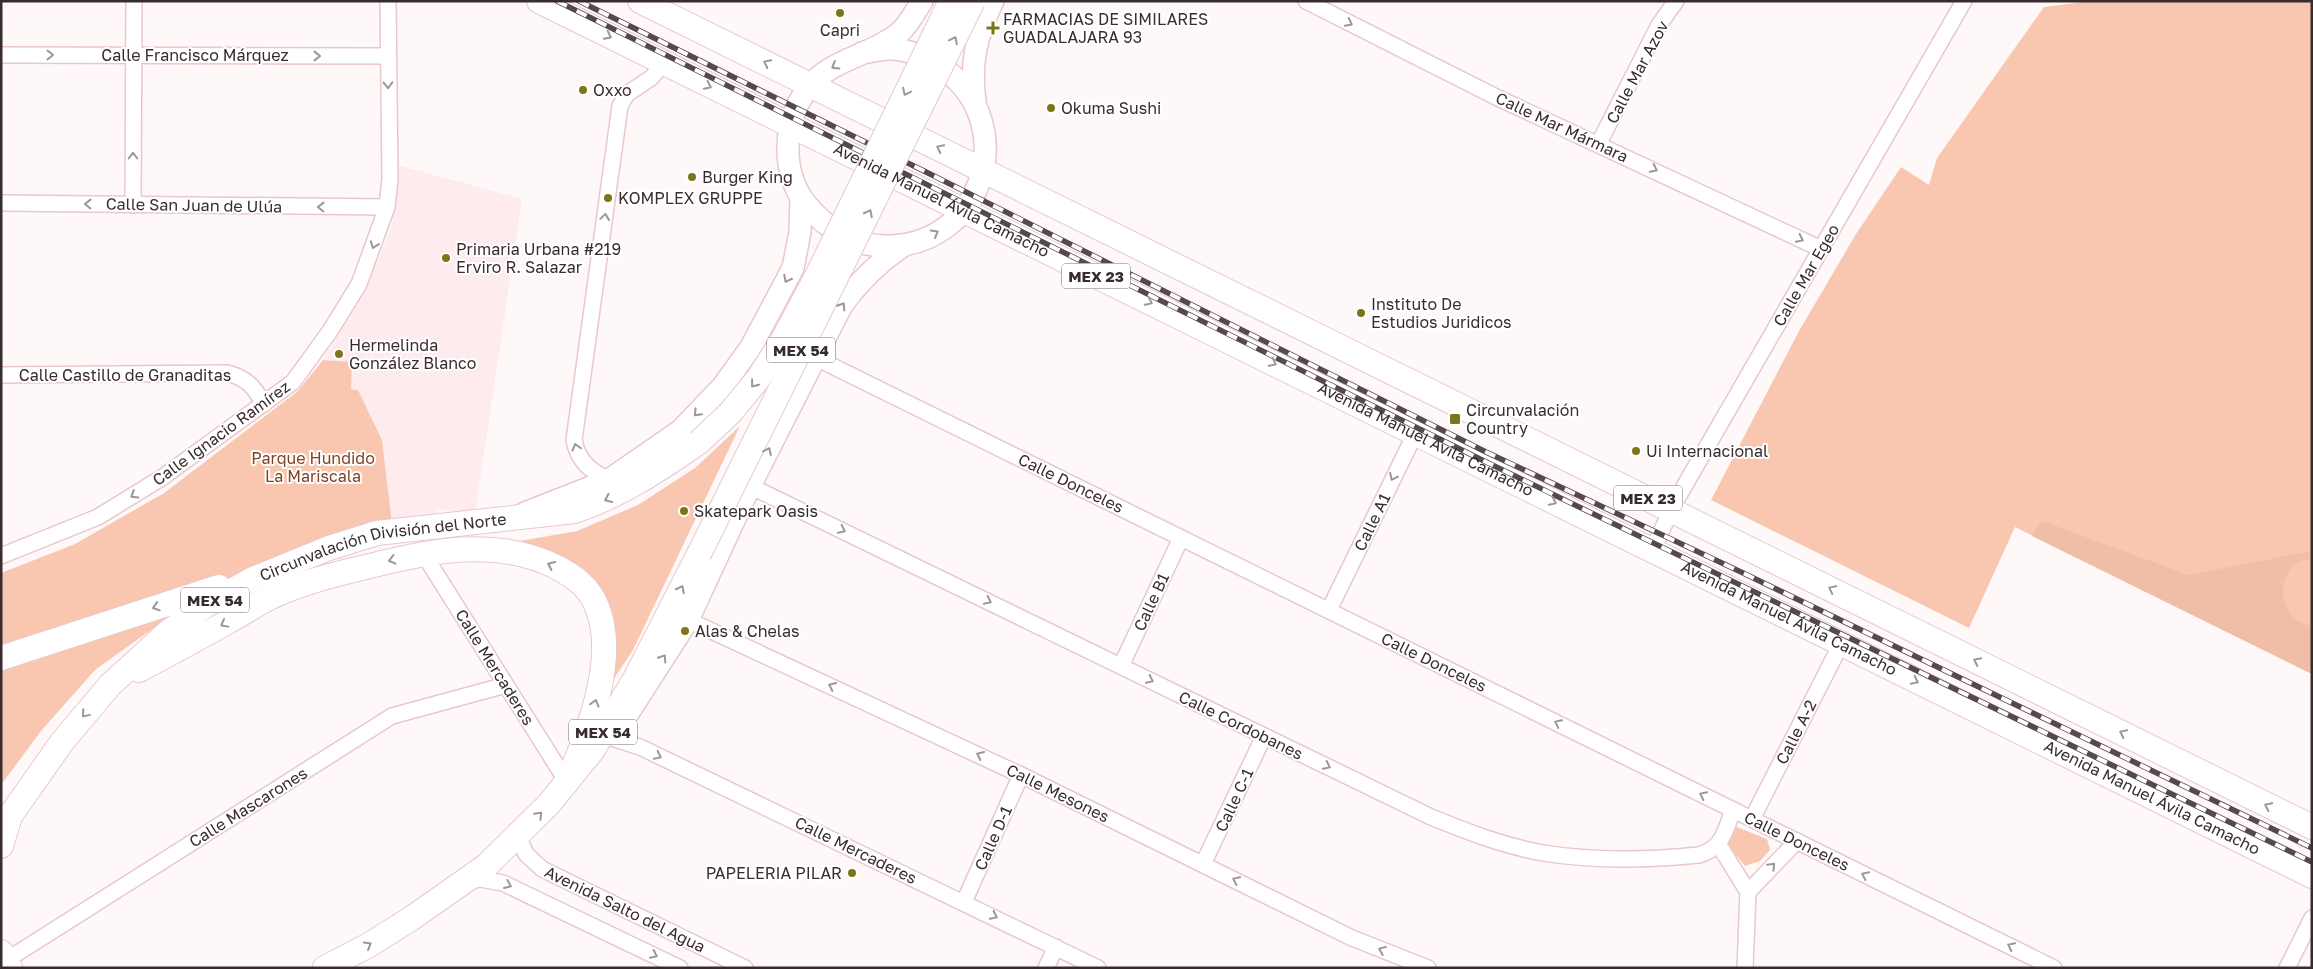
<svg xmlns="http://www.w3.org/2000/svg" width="2313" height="969" font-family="'Golos Text',sans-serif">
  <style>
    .built { fill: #fdebee }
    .green { fill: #f9c7b0 }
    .forest { fill: #f0bda6 }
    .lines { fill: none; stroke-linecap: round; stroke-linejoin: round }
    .street-casing { stroke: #e9c7cd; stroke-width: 18 }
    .secondary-casing { stroke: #e9c7cd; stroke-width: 24 }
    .primary-casing { stroke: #e9c7cd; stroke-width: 26 }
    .street { stroke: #fff; stroke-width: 15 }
    .secondary { stroke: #fff; stroke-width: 21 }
    .primary { stroke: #fff; stroke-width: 24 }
    .rail-casing { stroke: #55494b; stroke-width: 5.5 }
    .rail { stroke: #fff; stroke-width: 4; stroke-dasharray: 11; stroke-linecap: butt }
    .primary-bridge-casing { stroke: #e9c7cd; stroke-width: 26; stroke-linecap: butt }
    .primary-bridge { stroke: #fff; stroke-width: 24 }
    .oneway { stroke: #9c9697 }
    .poi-dot { fill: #7c761a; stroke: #fff; stroke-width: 2 }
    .labels { text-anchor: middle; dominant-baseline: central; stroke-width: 4; stroke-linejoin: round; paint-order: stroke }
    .shield { fill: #fff; stroke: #746b6d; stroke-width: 1 }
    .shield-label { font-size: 15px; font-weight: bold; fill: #392c2f }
    .poi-label { font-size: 16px; fill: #392c2f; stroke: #fff; text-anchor: start }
    .street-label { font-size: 16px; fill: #392c2f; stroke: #fff }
    .park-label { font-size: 16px; fill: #814323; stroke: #fff }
  </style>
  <rect width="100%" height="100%" fill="#fff8f9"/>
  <!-- built -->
  <polygon class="built" points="397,165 522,199 475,513 436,509 436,515 391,519 382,440 358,390 351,389 352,362 323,360 366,290 392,226"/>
  <!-- green -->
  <g class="green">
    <polygon points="2091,1 2312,1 2312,674 2015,527 1969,628 1711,500 1799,331 1856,234 1901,167 1929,185 1937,158 2044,7"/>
    <polygon points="323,360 352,362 351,389 358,390 382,440 392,524 201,598 162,622 95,670 41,731 1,785 1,573 75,544 164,493 298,391"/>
    <polygon points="740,426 633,650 605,692 604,601 502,544 577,531 638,505 695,468"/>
    <polygon points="1737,827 1767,839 1770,850 1760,861 1745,866 1737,856 1728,852 1725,846 1730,829"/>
  </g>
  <!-- forest -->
  <path class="forest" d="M2042,521L2188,575L2312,551V558C2306,560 2298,561 2294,565C2273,585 2283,622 2312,626V674L2032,536Z"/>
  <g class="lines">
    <!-- street casing -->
    <g class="street-casing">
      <g id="street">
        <polyline points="1306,1 1496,97 1821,249"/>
        <polyline points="1,55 388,56"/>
        <polyline points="1599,143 1659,25 1676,1"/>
        <polyline points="1,203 387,207"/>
        <polyline points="133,205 134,1"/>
        <polyline points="814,357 2054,968"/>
        <path d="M1,375L227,373C247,378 254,387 264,404"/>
        <path d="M609,480C590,471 578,461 574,440L620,106L627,94L651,78L664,64"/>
        <path d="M750,486L1431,817C1468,832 1504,846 1543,853C1593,861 1649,860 1699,855C1723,848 1725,831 1733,810"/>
        <polyline points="1652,551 1674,504 1964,1"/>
        <polyline points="423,553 567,782"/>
        <polyline points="1,556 98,517 163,477 293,382 330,331 359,284 387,207 390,179 388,1"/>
        <polyline points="1329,610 1415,434"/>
        <polyline points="688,620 1021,775 1352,938 1428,968"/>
        <polyline points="1121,666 1181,538"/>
        <polyline points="612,738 640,747 1098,968"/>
        <polyline points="1752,819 1841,644"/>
        <polyline points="518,836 526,854 542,869 745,968"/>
        <polyline points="1719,845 1748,892 1745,968"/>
        <polyline points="1203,864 1264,736"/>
        <polyline points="469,881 480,879 503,883 680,968"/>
        <polyline points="1748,892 1797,841"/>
        <polyline points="964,902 1021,775"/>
        <polyline points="5,961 392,716 506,685"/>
        <polyline points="1046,968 1056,947"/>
        <polyline points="2287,968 2312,918"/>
      </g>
    </g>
    <!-- secondary casing -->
    <g class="secondary-casing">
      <g id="secondary">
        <path d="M862,53C870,52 880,49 888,49C909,49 931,58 947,71C1019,128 983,243 890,246C855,247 828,231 806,204C784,177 783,135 798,104C821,58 862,61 898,34C908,26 915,12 922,1"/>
        <path d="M975,101C970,63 976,36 993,1"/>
        <polyline points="525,513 609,480 680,431 723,386 751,347 793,268 800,232 801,198"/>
        <path d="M618,729L688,620L750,486L842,305C860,280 879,262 904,245"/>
      </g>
    </g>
    <!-- primary casing -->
    <g class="primary-casing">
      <g id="primary">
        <path id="s1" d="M539,1L2312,876"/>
        <polyline points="640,1 2312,827"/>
        <polyline points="1,658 219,587"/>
        <path d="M139,670C169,654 199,638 229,621C244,613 259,602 275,595C304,582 335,574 366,567C428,551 497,536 558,568C575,577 590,588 597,607C618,658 588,735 567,782"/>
        <path id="s2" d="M1,824L10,816L62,742L110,685L167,633L203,607L253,579L329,548L377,533L575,511C621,495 659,470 699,442"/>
        <polyline points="1,846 10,816"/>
        <polyline points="1,952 10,968"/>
        <polyline points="325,968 369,945 412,918 486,866 548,805 592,751 635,679 699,554"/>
      </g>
    </g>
    <!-- street -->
    <use href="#street" class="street"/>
    <!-- secondary -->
    <use href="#secondary" class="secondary"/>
    <!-- primary -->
    <use href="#primary" class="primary"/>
    <!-- rail casing -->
    <g class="rail-casing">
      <g id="rail">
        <polyline points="557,1 1480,459 2312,862"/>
        <polyline points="579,1 924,171 1486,452 1741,572 2312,848"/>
      </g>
    </g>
    <!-- rail -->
    <use href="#rail" class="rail"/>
    <!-- primary-bridge casing -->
    <g class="primary-bridge-casing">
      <g id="primary-bridge">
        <polyline points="699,442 730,413 758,379 784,338 816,278 951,1"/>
        <polyline points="699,554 973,1"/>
      </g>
    </g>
    <!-- primary-bridge -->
    <use href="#primary-bridge" class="primary-bridge"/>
  </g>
  <!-- one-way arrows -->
  <defs><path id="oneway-chevron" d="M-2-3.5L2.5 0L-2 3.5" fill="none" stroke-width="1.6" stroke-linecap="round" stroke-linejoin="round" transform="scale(1.25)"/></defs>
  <g class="oneway">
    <use href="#oneway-chevron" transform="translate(1349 23) rotate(27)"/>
    <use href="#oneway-chevron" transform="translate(608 36) rotate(27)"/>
    <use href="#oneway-chevron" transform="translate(954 40) rotate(-64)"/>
    <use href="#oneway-chevron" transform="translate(50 55)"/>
    <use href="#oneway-chevron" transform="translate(317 56)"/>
    <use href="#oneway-chevron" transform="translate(767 63) rotate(-154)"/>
    <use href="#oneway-chevron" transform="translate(835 66) rotate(148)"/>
    <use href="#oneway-chevron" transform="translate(388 85) rotate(89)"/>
    <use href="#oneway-chevron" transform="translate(708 86) rotate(26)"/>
    <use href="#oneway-chevron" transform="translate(906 92) rotate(116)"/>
    <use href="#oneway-chevron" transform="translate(940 148) rotate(-154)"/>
    <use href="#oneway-chevron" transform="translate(133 156) rotate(-90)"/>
    <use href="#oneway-chevron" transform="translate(1654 169) rotate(26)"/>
    <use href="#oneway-chevron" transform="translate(88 204) rotate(-179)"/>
    <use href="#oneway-chevron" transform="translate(321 207) rotate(-179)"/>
    <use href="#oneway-chevron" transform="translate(869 213) rotate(-63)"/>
    <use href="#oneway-chevron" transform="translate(605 217) rotate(-82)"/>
    <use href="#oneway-chevron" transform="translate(935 233) rotate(-30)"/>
    <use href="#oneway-chevron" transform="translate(1800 239) rotate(26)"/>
    <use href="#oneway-chevron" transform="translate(374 245) rotate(110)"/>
    <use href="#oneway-chevron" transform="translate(787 279) rotate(117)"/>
    <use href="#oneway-chevron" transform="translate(1149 302) rotate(26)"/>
    <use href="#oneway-chevron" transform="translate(842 306) rotate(-57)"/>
    <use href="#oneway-chevron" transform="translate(1273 363) rotate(26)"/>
    <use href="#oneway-chevron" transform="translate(754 384) rotate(128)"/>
    <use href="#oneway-chevron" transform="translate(697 413) rotate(134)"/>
    <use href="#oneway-chevron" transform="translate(576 447) rotate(-105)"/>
    <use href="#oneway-chevron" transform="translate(768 451) rotate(-64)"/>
    <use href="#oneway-chevron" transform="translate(1393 477) rotate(116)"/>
    <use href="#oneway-chevron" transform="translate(134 495) rotate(148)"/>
    <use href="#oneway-chevron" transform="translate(608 499) rotate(155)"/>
    <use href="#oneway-chevron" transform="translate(1553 502) rotate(26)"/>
    <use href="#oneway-chevron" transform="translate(842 530) rotate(26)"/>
    <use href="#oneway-chevron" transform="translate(392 560) rotate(166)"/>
    <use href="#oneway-chevron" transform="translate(551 565) rotate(-155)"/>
    <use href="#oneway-chevron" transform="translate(681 589) rotate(-63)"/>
    <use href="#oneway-chevron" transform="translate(1832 589) rotate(-154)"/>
    <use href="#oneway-chevron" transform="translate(988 601) rotate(26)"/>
    <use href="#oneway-chevron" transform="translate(156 607) rotate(162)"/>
    <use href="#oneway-chevron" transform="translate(224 624) rotate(151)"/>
    <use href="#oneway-chevron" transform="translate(663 658) rotate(-57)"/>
    <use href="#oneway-chevron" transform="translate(1977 661) rotate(-154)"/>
    <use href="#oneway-chevron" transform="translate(1150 680) rotate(26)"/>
    <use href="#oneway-chevron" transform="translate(1915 681) rotate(26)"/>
    <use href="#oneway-chevron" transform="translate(832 686) rotate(-155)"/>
    <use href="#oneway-chevron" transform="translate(595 703) rotate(-75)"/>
    <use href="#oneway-chevron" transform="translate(85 714) rotate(130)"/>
    <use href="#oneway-chevron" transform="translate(1558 723) rotate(-154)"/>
    <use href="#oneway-chevron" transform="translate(2123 733) rotate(-154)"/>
    <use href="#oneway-chevron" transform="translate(980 755) rotate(-155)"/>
    <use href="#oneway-chevron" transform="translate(658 756) rotate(26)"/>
    <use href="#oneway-chevron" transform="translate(1327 766) rotate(26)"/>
    <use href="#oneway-chevron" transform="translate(1703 795) rotate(-154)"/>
    <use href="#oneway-chevron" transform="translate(2268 806) rotate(-154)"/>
    <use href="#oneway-chevron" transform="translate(539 815) rotate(-46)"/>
    <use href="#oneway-chevron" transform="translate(1772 866) rotate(-46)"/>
    <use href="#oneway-chevron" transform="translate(1865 875) rotate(-154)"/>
    <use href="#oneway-chevron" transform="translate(1236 880) rotate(-154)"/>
    <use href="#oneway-chevron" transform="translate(508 885) rotate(23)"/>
    <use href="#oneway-chevron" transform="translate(994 916) rotate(26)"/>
    <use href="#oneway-chevron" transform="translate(368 945) rotate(-30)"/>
    <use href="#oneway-chevron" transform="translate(2011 946) rotate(-154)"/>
    <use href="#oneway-chevron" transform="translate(1382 950) rotate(-158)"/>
    <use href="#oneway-chevron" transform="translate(654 955) rotate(26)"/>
  </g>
  <!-- markers -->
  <g class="poi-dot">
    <circle cx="840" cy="13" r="5"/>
    <path d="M990.5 20.5h5v5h5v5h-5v5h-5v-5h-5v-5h5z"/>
    <circle cx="583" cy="90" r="5"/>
    <circle cx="1051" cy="108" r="5"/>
    <circle cx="692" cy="177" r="5"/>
    <circle cx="608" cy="198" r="5"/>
    <circle cx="446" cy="258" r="5"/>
    <circle cx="1361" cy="313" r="5"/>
    <circle cx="339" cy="354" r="5"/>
    <rect x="1449" y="413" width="12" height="12" rx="2.5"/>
    <circle cx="1636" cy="451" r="5"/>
    <circle cx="684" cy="511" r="5"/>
    <circle cx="685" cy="631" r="5"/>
    <circle cx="852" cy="873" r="5"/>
  </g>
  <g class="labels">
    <!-- shield labels -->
    <g class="shield">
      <rect x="1062" y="263.5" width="68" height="25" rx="4"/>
      <rect x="767" y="337.5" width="68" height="25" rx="4"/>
      <rect x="1614" y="485.5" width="68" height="25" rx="4"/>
      <rect x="181" y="587.5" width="68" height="25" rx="4"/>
      <rect x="569" y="719.5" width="68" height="25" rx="4"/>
    </g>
    <g class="shield-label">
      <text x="1096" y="276">MEX 23</text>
      <text x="801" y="350">MEX 54</text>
      <text x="1648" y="498">MEX 23</text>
      <text x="215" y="600">MEX 54</text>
      <text x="603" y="732">MEX 54</text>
    </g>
    <!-- poi labels -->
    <g class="poi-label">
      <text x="1003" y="19">FARMACIAS DE SIMILARES<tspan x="1003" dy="18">GUADALAJARA 93</tspan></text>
      <text x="840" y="30" text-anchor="middle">Capri</text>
      <text x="593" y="90">Oxxo</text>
      <text x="1061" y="108">Okuma Sushi</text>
      <text x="702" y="177">Burger King</text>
      <text x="618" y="198">KOMPLEX GRUPPE</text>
      <text x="456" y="249">Primaria Urbana #219<tspan x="456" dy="18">Erviro R. Salazar</tspan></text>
      <text x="1371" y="304">Instituto De<tspan x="1371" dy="18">Estudios Juridicos</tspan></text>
      <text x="349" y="345">Hermelinda<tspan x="349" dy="18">González Blanco</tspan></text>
      <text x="1466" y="410">Circunvalación<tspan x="1466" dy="18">Country</tspan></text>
      <text x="1646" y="451">Ui Internacional</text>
      <text x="694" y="511">Skatepark Oasis</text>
      <text x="695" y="631">Alas &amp; Chelas</text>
      <text x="842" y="873" text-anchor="end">PAPELERIA PILAR</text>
    </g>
    <!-- street labels -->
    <g class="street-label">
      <text x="195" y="55">Calle Francisco Márquez</text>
      <text transform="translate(1637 72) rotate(-62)">Calle Mar Azov</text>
      <text transform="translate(1562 127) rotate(25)">Calle Mar Mármara</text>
      <text stroke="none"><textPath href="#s1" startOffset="449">Avenida Manuel Ávila Camacho</textPath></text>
      <text transform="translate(194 205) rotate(1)">Calle San Juan de Ulúa</text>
      <text transform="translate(1806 275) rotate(-60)">Calle Mar Egeo</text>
      <text x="125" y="375">Calle Castillo de Granaditas</text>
      <text transform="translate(221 433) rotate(-36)">Calle Ignacio Ramírez</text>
      <text stroke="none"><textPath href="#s1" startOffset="989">Avenida Manuel Ávila Camacho</textPath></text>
      <text transform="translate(1071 483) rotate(26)">Calle Donceles</text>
      <text transform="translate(1372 522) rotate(-64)">Calle A1</text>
      <text stroke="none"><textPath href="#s2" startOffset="491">Circunvalación División del Norte</textPath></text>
      <text transform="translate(1151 602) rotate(-65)">Calle B1</text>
      <text stroke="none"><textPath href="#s1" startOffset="1394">Avenida Manuel Ávila Camacho</textPath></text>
      <text transform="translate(1434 662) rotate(26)">Calle Donceles</text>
      <text transform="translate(495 667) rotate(58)">Calle Mercaderes</text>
      <text transform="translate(1241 725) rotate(26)">Calle Cordobanes</text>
      <text transform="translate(1796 732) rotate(-63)">Calle A-2</text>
      <text transform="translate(1058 793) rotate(26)">Calle Mesones</text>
      <text stroke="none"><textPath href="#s1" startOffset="1799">Avenida Manuel Ávila Camacho</textPath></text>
      <text transform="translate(1234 800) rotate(-65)">Calle C-1</text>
      <text transform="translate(248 807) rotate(-32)">Calle Mascarones</text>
      <text transform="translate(993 838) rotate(-66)">Calle D-1</text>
      <text transform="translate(1797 841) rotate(26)">Calle Donceles</text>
      <text transform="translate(856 850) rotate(26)">Calle Mercaderes</text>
      <text transform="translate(625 909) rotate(26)">Avenida Salto del Agua</text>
    </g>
    <!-- park labels -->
    <g class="park-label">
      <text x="313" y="458">Parque Hundido<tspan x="313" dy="18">La Mariscala</tspan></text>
    </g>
  </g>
  <!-- border -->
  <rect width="2313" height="969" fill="none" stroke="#392c2f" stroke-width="5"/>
</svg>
